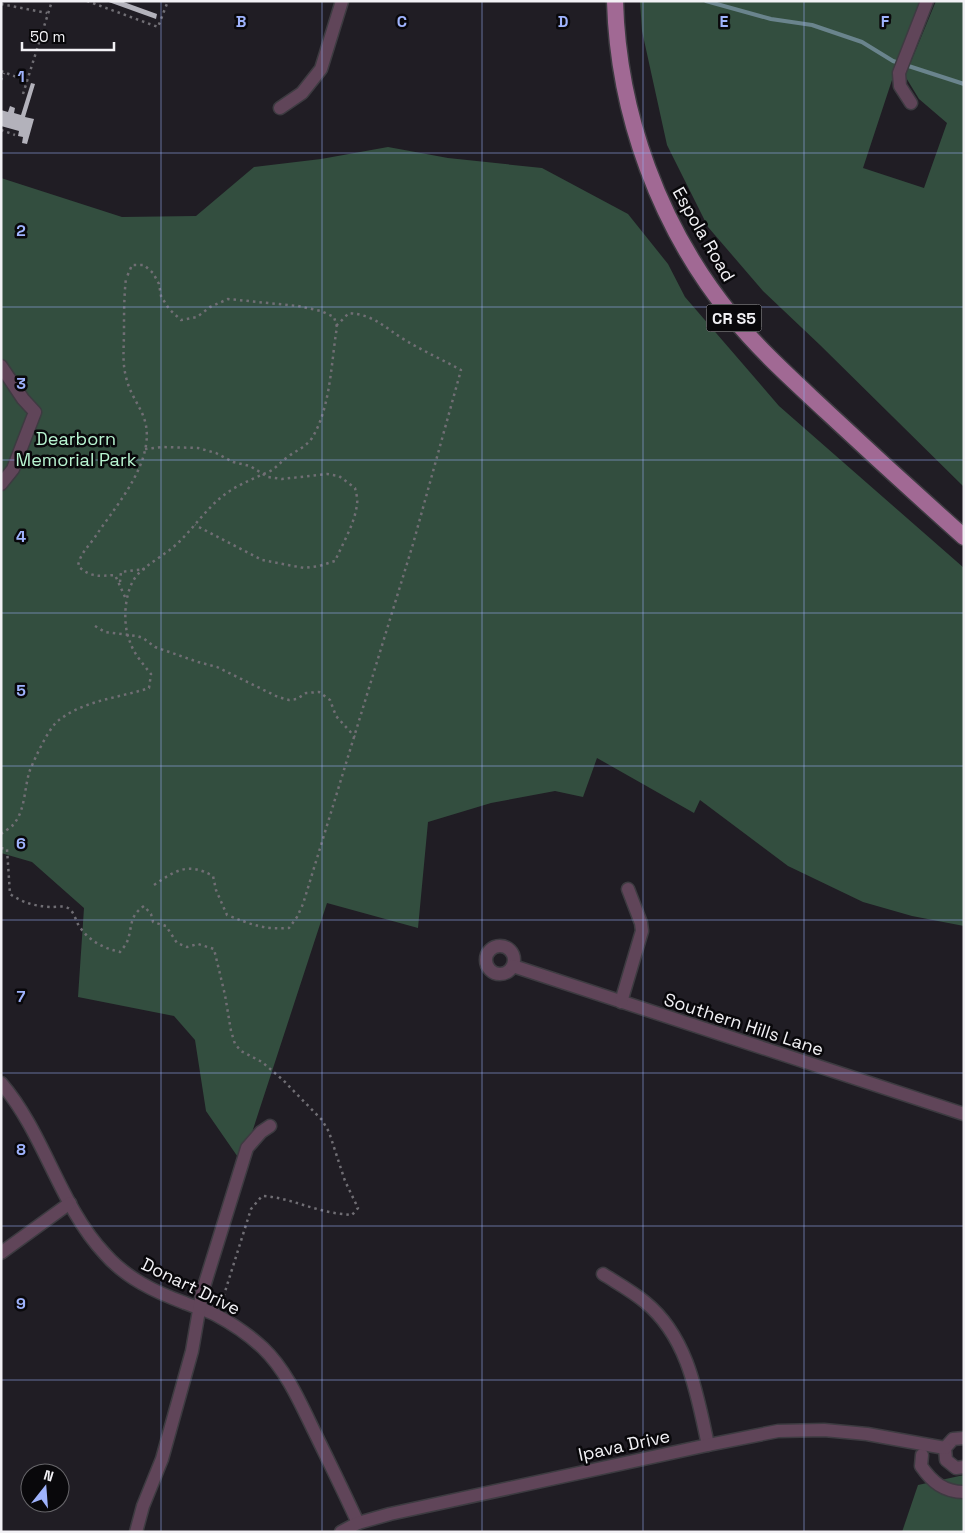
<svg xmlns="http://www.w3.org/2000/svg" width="965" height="1533" font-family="'Space Grotesk',sans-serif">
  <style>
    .green { fill: #334e3f }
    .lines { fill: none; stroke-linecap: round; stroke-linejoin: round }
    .stream { stroke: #6a848d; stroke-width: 4 }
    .building { fill: #b3b2bb }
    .minor-casing { stroke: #3d3b41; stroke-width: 15 }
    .major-casing { stroke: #3d3b41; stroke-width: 19 }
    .path { stroke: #706e74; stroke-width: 2.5; stroke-dasharray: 2.5 4; stroke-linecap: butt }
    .minor { stroke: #604559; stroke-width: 12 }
    .major { stroke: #a16994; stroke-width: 16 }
    .grid { fill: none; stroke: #9fb3fd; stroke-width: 1; stroke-opacity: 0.55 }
    .labels { text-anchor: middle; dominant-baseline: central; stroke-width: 5; stroke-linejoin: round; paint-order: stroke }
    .shield { fill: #09080b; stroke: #acabaf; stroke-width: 1 }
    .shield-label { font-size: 16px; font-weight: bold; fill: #f2f1f5 }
    .street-label { font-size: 18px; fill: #f2f1f5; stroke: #09080b }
    .park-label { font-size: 18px; fill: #b8f4d1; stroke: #09080b }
    .grid-label { font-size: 16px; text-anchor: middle; font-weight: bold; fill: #9fb3fd; stroke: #09080b; stroke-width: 5; stroke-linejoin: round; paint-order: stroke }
  </style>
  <rect width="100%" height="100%" fill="#201d24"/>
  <!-- green -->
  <g class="green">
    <polygon points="640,1 920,1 893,77 863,168 924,188 947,123 919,99 905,76 936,1 964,1 964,487 820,345 763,291 708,227 667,145 642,31"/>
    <polygon points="388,147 448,158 542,168 628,214 668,264 685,297 779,406 964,568 964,926 912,916 863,902 788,866 700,800 694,813 597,758 583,797 555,791 491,803 428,822 418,928 327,903 242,1163 206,1111 195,1040 174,1016 78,997 84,908 32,862 1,853 1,178 122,217 196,216 254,167 321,159"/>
    <polygon points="964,1475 964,1532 902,1532 918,1485"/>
  </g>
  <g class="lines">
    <!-- stream -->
    <polyline class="stream" points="706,1 771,19 812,25 862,42 893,61 964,84"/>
  </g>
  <!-- building -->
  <g class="building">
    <polygon points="106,1 121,1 157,14 156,19"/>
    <polygon points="31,83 35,84 25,117 34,119 27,144 22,143 23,137 18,136 19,131 1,126 1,110 8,112 10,106 15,108 14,113 21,115"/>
  </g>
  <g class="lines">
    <!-- minor casing -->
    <g class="minor-casing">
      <g id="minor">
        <polyline points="911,103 900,86 899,73 927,1"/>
        <polyline points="280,108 302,93 321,69 342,1"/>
        <polyline points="1,366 23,399 35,412 13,469 1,484"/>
        <circle cx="500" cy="960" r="14"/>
        <polyline points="513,966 964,1114"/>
        <polyline points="621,1002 642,931 641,923 628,889"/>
        <path d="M1,1083C45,1134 59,1205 105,1254C126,1278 155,1292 185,1303C195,1307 207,1310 216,1315C233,1324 249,1335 263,1348C286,1370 300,1402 314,1431C329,1462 344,1492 358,1523"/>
        <polyline points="1,1253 70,1203"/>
        <path d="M603,1274C617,1283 632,1291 645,1302C688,1337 697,1394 708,1445"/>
        <polyline points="964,1438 953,1439 945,1448 946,1460 956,1468 964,1467"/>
        <path d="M922,1455L921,1466C932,1482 944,1492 964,1492"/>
        <polyline points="136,1532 143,1506 162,1459 192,1351 202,1293 247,1148 261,1132 270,1126"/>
        <polyline points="341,1532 358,1523 390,1514 708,1445 778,1431 824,1430 867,1434 945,1448"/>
      </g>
    </g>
    <!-- major casing -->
    <g class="major-casing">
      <path id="major" d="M615,1C618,114 660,228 731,315C760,351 794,381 827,412C872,454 918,496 964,537"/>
    </g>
    <!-- path -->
    <g class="path">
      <polyline points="87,1 158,27 168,1"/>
      <polyline points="1,4 47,13"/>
      <polyline points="1,71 27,81"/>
      <polyline points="1,80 4,73"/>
      <polyline points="23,94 52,1"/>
      <polyline points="1,130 15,135"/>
      <path d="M145,449L162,447L198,448L216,453L233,462L250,466L268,477L282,479L327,474L339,476L355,488C356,493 358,499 357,504C355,523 343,543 335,561L319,566L304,568L262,560L195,525"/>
      <polyline points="120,582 121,572 145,569"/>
      <path d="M125,597L115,575C99,576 91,578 78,566C80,554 88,547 95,537C113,510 141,478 146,445C151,413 132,404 126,377C122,361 124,348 124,332C124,314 124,296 126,278"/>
      <polyline points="95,626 105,632 137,636 143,638 155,647 198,662 217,667 278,697 289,700 297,699 306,693 319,692 330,700 336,716 355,737"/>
      <path d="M1,834C5,831 10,828 13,825C26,810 24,787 30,770C35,758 49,727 59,720C85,700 119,698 149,688L151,674C143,664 134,654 130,642C122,624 124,589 138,574C150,562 167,554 180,541C195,526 207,508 224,495C237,485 253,479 268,472C276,469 281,461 289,456C297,450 306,447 312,438C331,407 331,362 337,327L334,317L321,311L298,306L228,299L210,307L197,317L181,320L169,309L161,296L159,284L153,273L144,265H132L126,279"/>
      <path d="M1,848L7,849L10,894C23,903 35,906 50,907C55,907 62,906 66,907C74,910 75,919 79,926C89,941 103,948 120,952C122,949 126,945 127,942C133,927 128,917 144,906L151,914L153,922L166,926L177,943L187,947L198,944L214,949L225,995L231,1031L235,1044L241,1051L262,1062L283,1080L322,1120L329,1132L345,1181L358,1208L352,1215C342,1214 331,1213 321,1210C301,1205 283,1197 262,1196L251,1209L223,1298"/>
      <path d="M154,885C176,870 188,862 213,876L216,890L227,915C250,924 264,930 289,928L297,917L303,904L413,544L461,370C443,360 423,351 405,340C385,328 375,315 349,313L336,326"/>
    </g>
    <!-- minor -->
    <use href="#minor" class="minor"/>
    <!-- major -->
    <use href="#major" class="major"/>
  </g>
  <!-- grid -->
  <path class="grid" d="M161,1V1532M322,1V1532M482,1V1532M643,1V1532M804,1V1532M1,153H964M1,307H964M1,460H964M1,613H964M1,766H964M1,920H964M1,1073H964M1,1226H964M1,1380H964"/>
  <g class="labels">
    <!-- shield labels -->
    <rect class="shield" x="706.5" y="304.5" width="55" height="27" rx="4"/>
    <g class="shield-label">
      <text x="734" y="318">CR S5</text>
    </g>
    <!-- street labels -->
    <g class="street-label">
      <text transform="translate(704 234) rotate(60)">Espola Road</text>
      <text transform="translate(744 1024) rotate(18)">Southern Hills Lane</text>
      <text transform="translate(191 1286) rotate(26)">Donart Drive</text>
      <text transform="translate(624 1445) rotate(-12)">Ipava Drive</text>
    </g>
    <!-- park labels -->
    <g class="park-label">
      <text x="76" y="438">Dearborn<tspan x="76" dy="21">Memorial Park</tspan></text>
    </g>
  </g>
  <g class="grid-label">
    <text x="241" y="27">B</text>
    <text x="402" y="27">C</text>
    <text x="563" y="27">D</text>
    <text x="724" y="27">E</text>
    <text x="885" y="27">F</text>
    <text x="21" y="82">1</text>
    <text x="21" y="236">2</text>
    <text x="21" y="389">3</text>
    <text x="21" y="542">4</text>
    <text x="21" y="696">5</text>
    <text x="21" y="849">6</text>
    <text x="21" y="1002">7</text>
    <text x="21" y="1155">8</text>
    <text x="21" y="1309">9</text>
  </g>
  <!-- border -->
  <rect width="965" height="1533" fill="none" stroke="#f2f1f5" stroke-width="5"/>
  <!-- north arrow -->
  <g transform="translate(45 1488) rotate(17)"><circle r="24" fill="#09080b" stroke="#666569"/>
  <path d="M0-4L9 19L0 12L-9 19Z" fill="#9fb3fd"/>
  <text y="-8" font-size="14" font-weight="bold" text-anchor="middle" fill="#f2f1f5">N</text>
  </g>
  <!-- scale -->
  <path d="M22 42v8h92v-8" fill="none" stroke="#f2f1f5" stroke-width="2.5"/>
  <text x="30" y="42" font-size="15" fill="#f2f1f5" stroke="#09080b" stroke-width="4" paint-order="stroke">50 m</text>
</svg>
